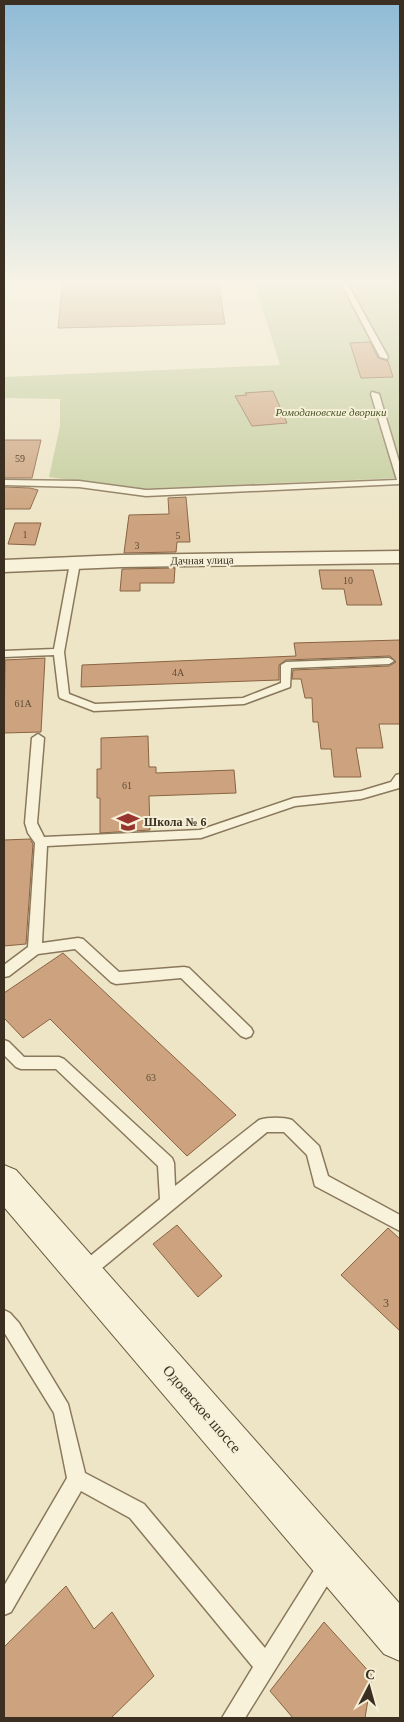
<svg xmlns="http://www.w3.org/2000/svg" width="404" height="1722" font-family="Georgia,serif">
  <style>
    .green { fill: #c3cc9b }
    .building { fill: #cca37e; stroke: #896342 }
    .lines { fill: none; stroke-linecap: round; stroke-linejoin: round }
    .lane-casing { stroke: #8a785c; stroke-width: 3 }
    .street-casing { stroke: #8a785c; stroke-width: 3 }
    .secondary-casing { stroke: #6c593f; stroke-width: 2 }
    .lane { fill: #f9f2db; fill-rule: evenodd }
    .street { fill: #f9f2db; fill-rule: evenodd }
    .secondary { fill: #f9f2db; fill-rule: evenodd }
    .labels { text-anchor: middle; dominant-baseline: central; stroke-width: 4; stroke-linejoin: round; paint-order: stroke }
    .number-label { font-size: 10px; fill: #5e4c38 }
    .far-park-label { font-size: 11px; font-style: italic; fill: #475627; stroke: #f6efd7 }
    .far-street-label { font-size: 11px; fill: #3a2f20; stroke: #f6efd7 }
    .poi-label { font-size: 12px; font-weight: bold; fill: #3a2f20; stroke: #f6efd7; text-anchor: start }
    .near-number-label { font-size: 12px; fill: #5e4c38 }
    .near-street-label { font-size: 15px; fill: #3a2f20; stroke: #f6efd7 }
  </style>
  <rect width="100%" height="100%" fill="#eee5c7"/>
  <!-- green -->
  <polygon class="green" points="254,281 400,281 400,478 133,489 49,477 60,426 60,399 4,398 4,377 280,365"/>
  <!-- building -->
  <g class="building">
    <polygon points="63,281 218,281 225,324 58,328"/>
    <polygon points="370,342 378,358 388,361 393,377 361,378 350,343"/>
    <polygon points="273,391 287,423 252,426 235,396 247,395 245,393"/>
    <polygon points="4,440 41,440 32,478 4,478"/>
    <polygon points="4,487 30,488 38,490 30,509 4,509"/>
    <polygon points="186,497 190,542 177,542 176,552 124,553 129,515 169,514 168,498"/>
    <polygon points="15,523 41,523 35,545 8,544"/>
    <polygon points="175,568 174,583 140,583 140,591 120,591 122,569"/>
    <polygon points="319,570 373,570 382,605 347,605 344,589 322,589"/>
    <polygon points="400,640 400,724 379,724 383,748 356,748 361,777 334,777 331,749 321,749 318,722 313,722 312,698 305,698 301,679 292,679 293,670 389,666 396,662 390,656 286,660 279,665 279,680 81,687 82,665 296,656 294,643"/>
    <polygon points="45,658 41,732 4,733 5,660"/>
    <polygon points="148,736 149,767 156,767 156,773 234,770 236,793 149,796 150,830 100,833 100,798 97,798 97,769 101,769 101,738"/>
    <polygon points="30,839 33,844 26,944 4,946 4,840"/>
    <polygon points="63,953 236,1115 187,1156 50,1019 23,1038 4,1018 4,993"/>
    <polygon points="177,1225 222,1276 198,1297 153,1244"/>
    <polygon points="388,1228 400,1239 400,1331 341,1275"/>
    <polygon points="66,1586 94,1629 112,1612 154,1676 111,1718 4,1718 4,1647"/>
    <polygon points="324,1622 372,1675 365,1718 293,1718 270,1691"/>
  </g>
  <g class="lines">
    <!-- lane casing -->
    <g class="lane-casing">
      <g id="lane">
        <polygon points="340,281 346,281 388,357 387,359 380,357"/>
        <polygon points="372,392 379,394 400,465 400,484 146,496 79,487 4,485 4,480 79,481 146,490 397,480 371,394"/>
        <polygon points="75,560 80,563 64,652 69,694 95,704 243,698 281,683 281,665 286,662 389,658 394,661 389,664 291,668 290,687 244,704 94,711 60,698 59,696 54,655 4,657 4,651 54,649 70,563"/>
        <polygon points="38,734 44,738 37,823 44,837 200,830 294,798 361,791 391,782 396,775 400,774 399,788 361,799 295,806 201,838 47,846 42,943 78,938 83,939 119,972 184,967 189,968 251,1028 253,1032 251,1036 246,1038 241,1036 181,978 116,984 111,982 75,949 38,954 9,976 4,977 4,965 28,947 35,843 28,833 25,823 32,738"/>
        <path d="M4,1040L9,1042L24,1057H59L64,1059L172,1158L174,1163L175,1186L259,1120C268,1117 283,1117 292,1120L319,1146L328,1176L400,1215V1231L315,1186L307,1155L284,1132H267L90,1278L84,1280L78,1278L76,1272L78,1266L160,1199L158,1166L56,1069H21L16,1067L4,1055Z"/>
        <polygon points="4,1310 10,1313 19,1323 68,1404 85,1473 144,1504 265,1648 321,1559 328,1556 335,1559 338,1566 335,1573 245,1718 222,1718 253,1667 130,1518 81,1491 11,1612 4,1615 4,1586 67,1478 54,1413 4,1332"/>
      </g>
    </g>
    <!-- street casing -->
    <g class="street-casing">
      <polygon id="street" points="400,551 400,563 121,567 4,572 4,560 121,555"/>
    </g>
    <!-- secondary casing -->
    <g class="secondary-casing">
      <polygon id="secondary" points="4,1165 16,1170 400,1604 400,1661 384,1654 4,1207"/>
    </g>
    <!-- lane -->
    <use href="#lane" class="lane"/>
    <!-- street -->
    <use href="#street" class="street"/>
    <!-- secondary -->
    <use href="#secondary" class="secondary"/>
  </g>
  <!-- sky -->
  <linearGradient id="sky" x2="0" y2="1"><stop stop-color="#8ebad6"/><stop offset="0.54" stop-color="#f7f3e6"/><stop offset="1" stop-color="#f7f3e6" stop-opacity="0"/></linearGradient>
  <rect width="404" height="522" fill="url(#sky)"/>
  <!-- icons -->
  <defs>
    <g id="school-bare" transform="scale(1.725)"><path d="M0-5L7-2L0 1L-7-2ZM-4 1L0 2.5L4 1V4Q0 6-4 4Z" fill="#98342d" stroke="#f6efd7" stroke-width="2.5" paint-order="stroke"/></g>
  </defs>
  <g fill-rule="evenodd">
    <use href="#school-bare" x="128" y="822"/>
  </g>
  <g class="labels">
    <!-- number labels -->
    <g class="number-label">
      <text x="20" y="458">59</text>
      <text x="25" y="534">1</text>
      <text x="178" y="535">5</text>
      <text x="137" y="545">3</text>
      <text x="348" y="580">10</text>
      <text x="178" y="672">4А</text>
      <text x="23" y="703">61А</text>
      <text x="127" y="785">61</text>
      <text x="151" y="1077">63</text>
    </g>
    <!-- far-park labels -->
    <g class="far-park-label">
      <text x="331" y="412">Ромодановские дворики</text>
    </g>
    <!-- far-street labels -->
    <g class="far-street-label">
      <text transform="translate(202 560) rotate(-1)">Дачная улица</text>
    </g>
    <!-- poi labels -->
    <g class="poi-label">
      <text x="144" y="822">Школа № 6</text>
    </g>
    <!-- near-number labels -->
    <g class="near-number-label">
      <text x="386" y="1303">3</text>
    </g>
    <!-- near-street labels -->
    <g class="near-street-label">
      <text transform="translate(202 1409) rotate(49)">Одоевское шоссе</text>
    </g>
  </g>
  <!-- border -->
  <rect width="404" height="1722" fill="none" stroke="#3a2f20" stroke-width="10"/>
  <!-- north arrow -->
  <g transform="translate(369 1687) rotate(6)" stroke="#f6efd7" stroke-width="4" paint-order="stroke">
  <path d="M0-4L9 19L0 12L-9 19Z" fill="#3a2f20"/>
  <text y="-8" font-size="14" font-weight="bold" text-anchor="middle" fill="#3a2f20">С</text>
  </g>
</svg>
